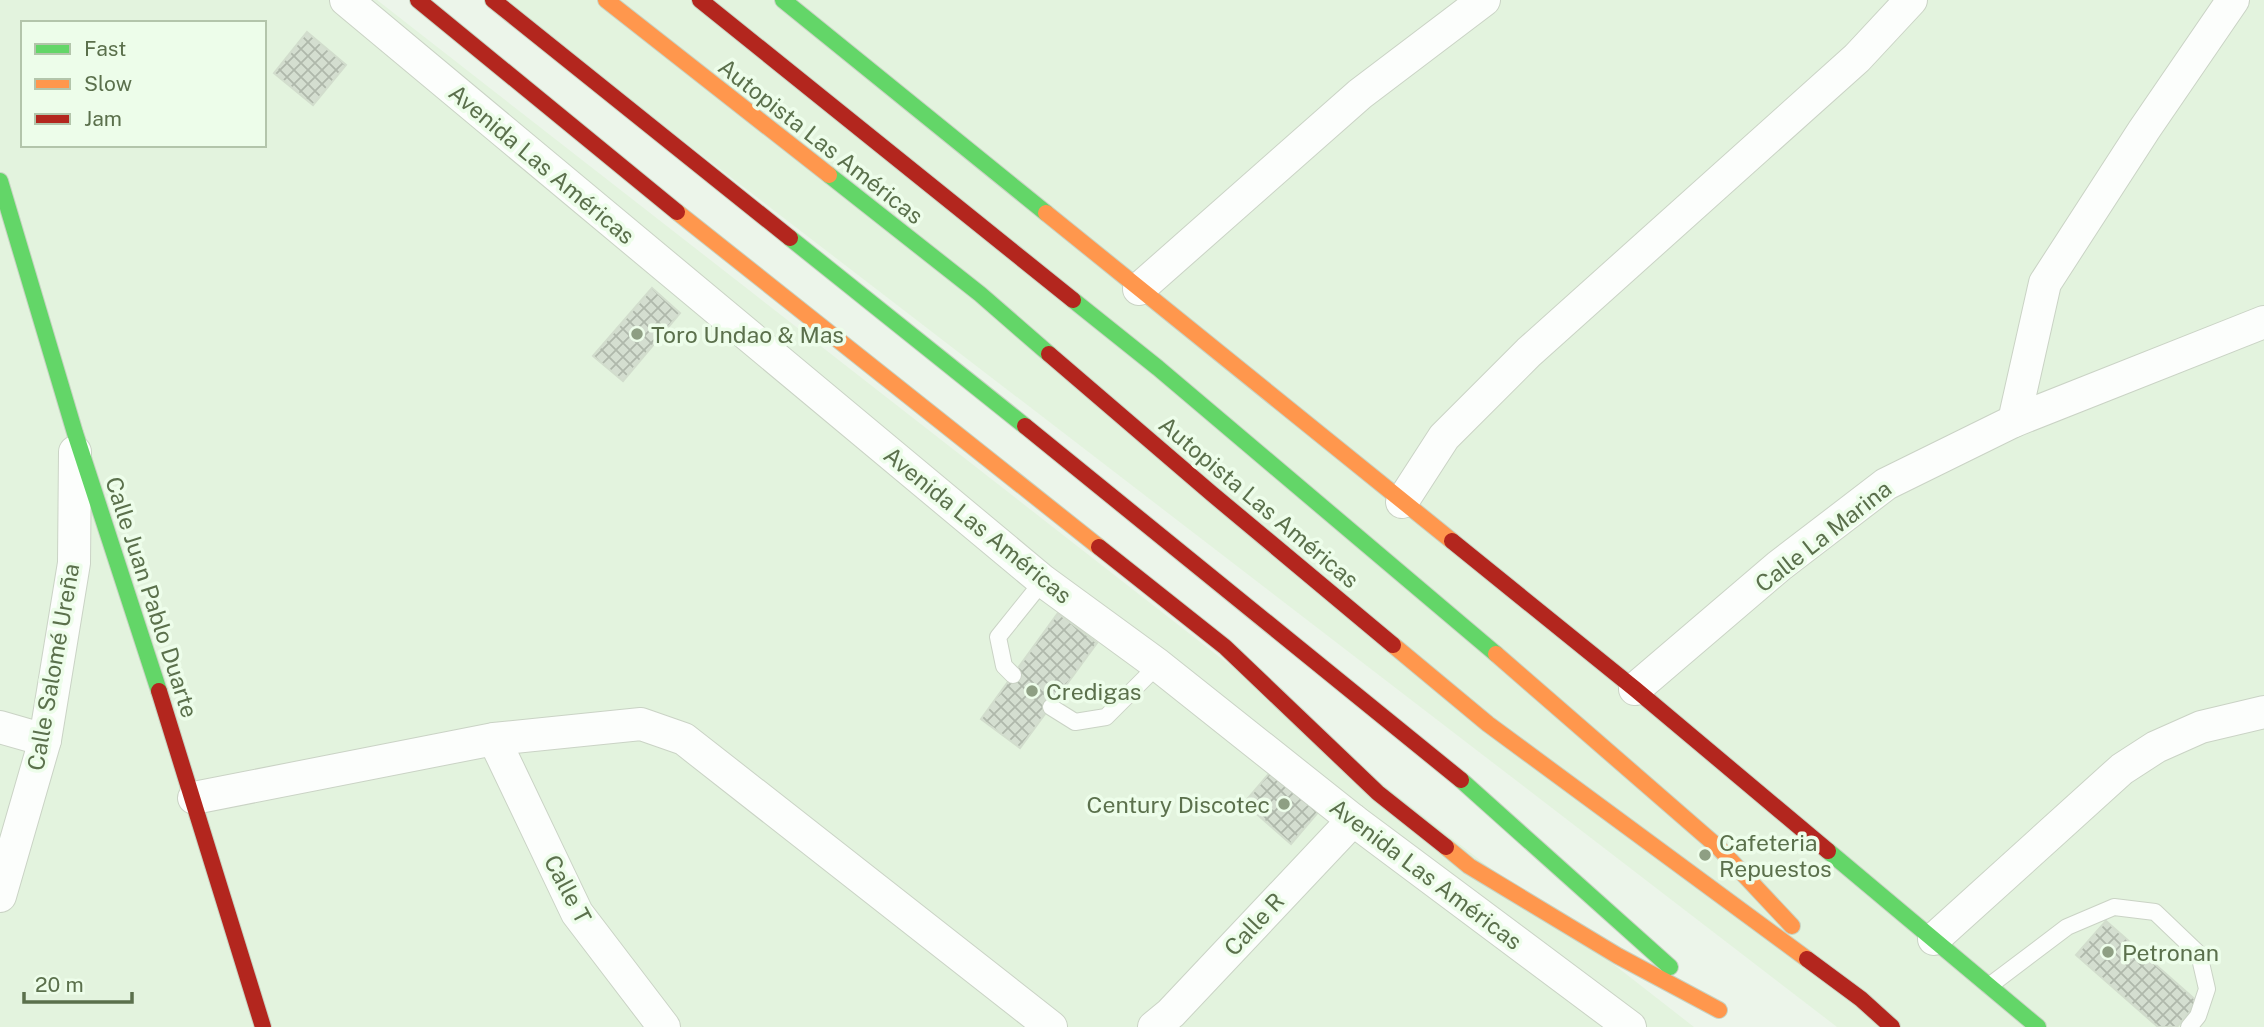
<svg xmlns="http://www.w3.org/2000/svg" width="2264" height="1027" font-family="'Public Sans',sans-serif">
  <style>
    .residential { fill: #e3f3de; fill-rule: evenodd }
    .building { fill: url(#building-cross-hatch); stroke: #d2ddcd; stroke-width: 2 }
    .lines { fill: none; stroke-linecap: round; stroke-linejoin: round }
    .lane-casing { stroke: #cad3c5; stroke-width: 18 }
    .street-casing { stroke: #cad3c5; stroke-width: 34 }
    .fast-casing { stroke: #c8d3c3; stroke-width: 18 }
    .slow-casing { stroke: #c8d3c3; stroke-width: 18 }
    .jam-casing { stroke: #c8d3c3; stroke-width: 18 }
    .lane { stroke: #fcfefc; stroke-width: 16 }
    .street { stroke: #fcfefc; stroke-width: 32 }
    .fast { stroke: #63d668; stroke-width: 16 }
    .slow { stroke: #ff974d; stroke-width: 16 }
    .jam { stroke: #b3261e; stroke-width: 16 }
    .poi-dot { fill: #8e9f83; stroke: #edfdea; stroke-width: 2.5 }
    .labels { text-anchor: middle; dominant-baseline: central; stroke-width: 7; stroke-linejoin: round; paint-order: stroke }
    .street-label { font-size: 23px; fill: #5b704c; stroke: #edfdea }
    .poi-label { font-size: 23px; fill: #5b704c; stroke: #edfdea; text-anchor: start }
  </style>
  <defs>
    <pattern id="building-cross-hatch" width="8" height="8" patternUnits="userSpaceOnUse" patternTransform="scale(1.75)"><rect width="8" height="8" fill="#d4ded0"/><path d="M0 0l8 8M0 8l8-8" fill="none" stroke="#afb8ab"/></pattern>
  </defs>
  <rect width="100%" height="100%" fill="#ecf5ea"/>
  <!-- residential -->
  <g class="residential">
    <path d="M0,0H377L1694,1027H0ZM23,23H264V145H23Z"/>
    <polygon points="500,0 2264,0 2264,1027 1837,1027"/>
  </g>
  <!-- building -->
  <g class="building">
    <polygon points="307,32 346,65 313,105 274,73"/>
    <polygon points="652,288 680,313 623,381 593,356"/>
    <polygon points="1058,613 1097,643 1020,748 981,719"/>
    <polygon points="1278,763 1325,804 1291,844 1244,803"/>
    <polygon points="2106,921 2198,1002 2177,1027 2158,1027 2076,955"/>
  </g>
  <g class="lines">
    <!-- lane casing -->
    <g class="lane-casing">
      <g id="lane">
        <polyline points="1013,675 1004,666 998,637 1043,581"/>
        <polyline points="1051,707 1075,722 1106,717 1158,665"/>
        <polyline points="1989,986 2067,927 2114,907 2155,912 2199,954 2207,989 2198,1016 2189,1027"/>
      </g>
    </g>
    <!-- street casing -->
    <g class="street-casing">
      <g id="street">
        <polyline points="346,0 1043,581 1158,665 1353,820 1630,1027"/>
        <polyline points="1139,289 1360,94 1484,0"/>
        <polyline points="2014,421 2264,322"/>
        <polyline points="1402,502 1444,437 1529,352 1857,58 1911,0"/>
        <polyline points="1635,689 1779,566 1886,484 2014,421 2045,283 2144,130 2233,0"/>
        <polyline points="0,727 45,740"/>
        <polyline points="494,739 577,913 664,1027"/>
        <polyline points="194,798 494,739 641,724 684,739 1051,1027"/>
        <polyline points="0,896 45,740 74,563 75,452"/>
        <polyline points="1934,939 2122,769 2156,747 2201,727 2264,712"/>
        <polyline points="1154,1027 1171,1013 1353,820"/>
      </g>
    </g>
    <!-- fast casing -->
    <g class="fast-casing">
      <g id="fast">
        <polyline points="783,0 1046,213"/>
        <polyline points="829,175 980,294 1049,354"/>
        <polyline points="0,181 75,433 159,691"/>
        <polyline points="790,238 1025,426"/>
        <polyline points="1073,300 1158,368 1496,654"/>
        <polyline points="1461,780 1670,967"/>
        <polyline points="1828,851 2038,1027"/>
      </g>
    </g>
    <!-- slow casing -->
    <g class="slow-casing">
      <g id="slow">
        <polyline points="606,0 829,175"/>
        <polyline points="677,212 1099,547"/>
        <polyline points="1046,213 1452,541"/>
        <polyline points="1393,645 1488,724 1807,959"/>
        <polyline points="1496,654 1718,847 1792,926"/>
        <polyline points="1446,847 1469,866 1618,956 1719,1010"/>
      </g>
    </g>
    <!-- jam casing -->
    <g class="jam-casing">
      <g id="jam">
        <polyline points="418,0 677,212"/>
        <polyline points="493,0 790,238"/>
        <polyline points="700,0 1073,300"/>
        <polyline points="1049,354 1211,493 1393,645"/>
        <polyline points="1025,426 1461,780"/>
        <polyline points="1452,541 1635,689 1828,851"/>
        <polyline points="1099,547 1225,647 1378,793 1446,847"/>
        <polyline points="159,691 263,1027"/>
        <polyline points="1807,959 1861,999 1892,1027"/>
      </g>
    </g>
    <!-- lane -->
    <use href="#lane" class="lane"/>
    <!-- street -->
    <use href="#street" class="street"/>
    <!-- fast -->
    <use href="#fast" class="fast"/>
    <!-- slow -->
    <use href="#slow" class="slow"/>
    <!-- jam -->
    <use href="#jam" class="jam"/>
  </g>
  <!-- markers -->
  <g class="poi-dot">
    <circle cx="637" cy="334" r="7"/>
    <circle cx="1032" cy="691" r="7"/>
    <circle cx="1284" cy="804" r="7"/>
    <circle cx="1705" cy="855" r="7"/>
    <circle cx="2108" cy="952" r="7"/>
  </g>
  <g class="labels">
    <!-- street labels -->
    <g class="street-label">
      <text transform="translate(821 141) rotate(38)">Autopista Las Américas</text>
      <text transform="translate(542 164) rotate(40)">Avenida Las Américas</text>
      <text transform="translate(1259 502) rotate(40)">Autopista Las Américas</text>
      <text transform="translate(978 525) rotate(39)">Avenida Las Américas</text>
      <text transform="translate(1823 536) rotate(-38)">Calle La Marina</text>
      <text transform="translate(152 597) rotate(72)">Calle Juan Pablo Duarte</text>
      <text transform="translate(53 667) rotate(-80)">Calle Salomé Ureña</text>
      <text transform="translate(1426 874) rotate(37)">Avenida Las Américas</text>
      <text transform="translate(568 889) rotate(62)">Calle T</text>
      <text transform="translate(1254 924) rotate(-47)">Calle R</text>
    </g>
    <!-- poi labels -->
    <g class="poi-label">
      <text x="651" y="334">Toro Undao &amp; Mas</text>
      <text x="1046" y="691">Credigas</text>
      <text x="1270" y="804" text-anchor="end">Century Discotec</text>
      <text x="1719" y="842">Cafeteria<tspan x="1719" dy="26">Repuestos</tspan></text>
      <text x="2122" y="952">Petronan</text>
    </g>
  </g>
  <!-- legend -->
  <rect x="21" y="21" width="245" height="126" fill="#edfdea" stroke="#b3c5ab" stroke-width="2"/>
  <rect x="35" y="44" width="35" height="10" fill="#63d668" stroke="#b3c5ab" stroke-width="2"/>
  <text x="84" y="56" font-size="21" fill="#5b704c">Fast</text>
  <rect x="35" y="79" width="35" height="10" fill="#ff974d" stroke="#b3c5ab" stroke-width="2"/>
  <text x="84" y="91" font-size="21" fill="#5b704c">Slow</text>
  <rect x="35" y="114" width="35" height="10" fill="#b3261e" stroke="#b3c5ab" stroke-width="2"/>
  <text x="84" y="126" font-size="21" fill="#5b704c">Jam</text>
  <!-- scale -->
  <path d="M24 992v10h108v-10" fill="none" stroke="#5b704c" stroke-width="3.5"/>
  <text x="35" y="992" font-size="21" fill="#5b704c" stroke="#edfdea" stroke-width="5" paint-order="stroke">20 m</text>
</svg>
